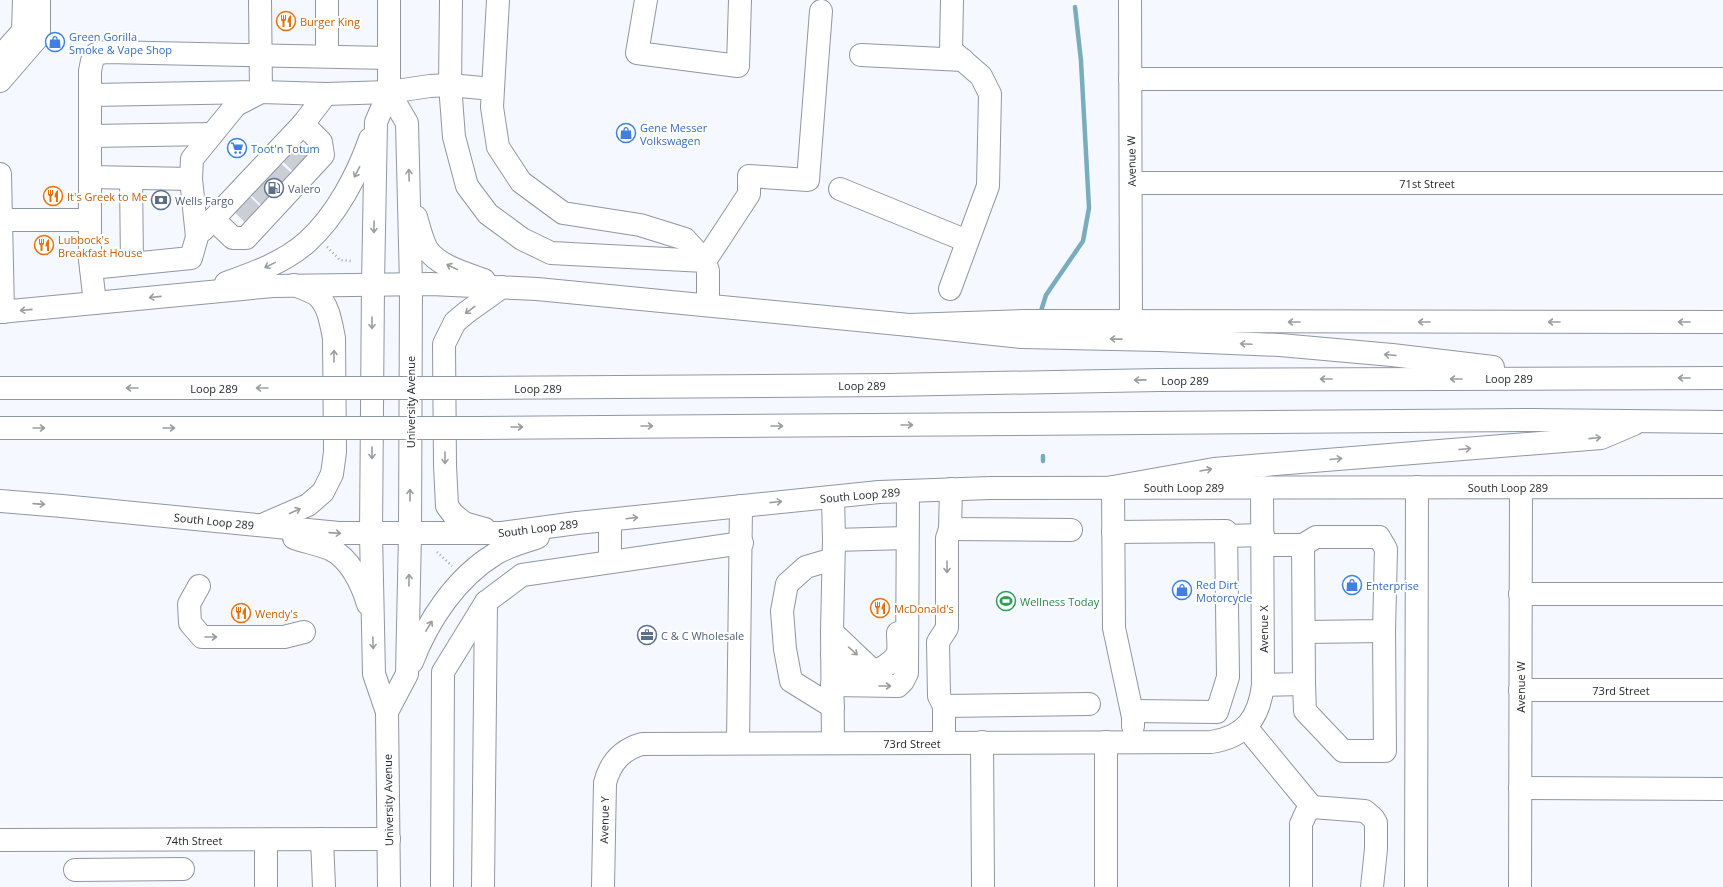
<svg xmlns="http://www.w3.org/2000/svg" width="1723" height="887" font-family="'Open Sans',sans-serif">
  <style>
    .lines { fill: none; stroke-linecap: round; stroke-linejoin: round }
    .stream { stroke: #79adbd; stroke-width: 4.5 }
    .minor-tunnel { stroke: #cbced4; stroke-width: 22; stroke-dasharray: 22 11; stroke-linecap: butt }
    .minor-casing { stroke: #9196a1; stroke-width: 24 }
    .major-casing { stroke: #9196a1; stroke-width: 24 }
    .highway-casing { stroke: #9196a1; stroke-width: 24 }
    .path { stroke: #9fa2a8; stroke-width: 2.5; stroke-dasharray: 1 3; stroke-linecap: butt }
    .minor { stroke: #fff; stroke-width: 22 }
    .major { stroke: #fff; stroke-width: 22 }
    .highway { stroke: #fff; stroke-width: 22 }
    .highway-bridge-casing { stroke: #9196a1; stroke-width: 24; stroke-linecap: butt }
    .highway-bridge { stroke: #fff; stroke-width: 22 }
    .oneway { stroke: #9c9d9f }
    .labels { text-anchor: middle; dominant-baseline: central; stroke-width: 4; stroke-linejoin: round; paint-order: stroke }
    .food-label { font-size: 11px; fill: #c56008; stroke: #fff; text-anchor: start }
    .shop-label { font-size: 11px; fill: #366cbe; stroke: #fff; text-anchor: start }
    .street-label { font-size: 11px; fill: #24262a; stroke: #fff }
    .service-label { font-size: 11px; fill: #4e5e75; stroke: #fff; text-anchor: start }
    .leisure-label { font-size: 11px; fill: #27864d; stroke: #fff; text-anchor: start }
  </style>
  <rect width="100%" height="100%" fill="#f5f8ff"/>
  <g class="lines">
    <!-- stream -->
    <g class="stream">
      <polyline points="1041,311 1046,295 1083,241 1089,208 1081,61 1075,7"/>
      <polyline points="1043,461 1043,456"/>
    </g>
    <!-- minor-tunnel -->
    <g class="minor-tunnel">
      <polyline points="289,152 301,164"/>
      <polyline points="272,170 285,182"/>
      <polyline points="258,187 270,198"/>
      <polyline points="242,204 253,215"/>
    </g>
    <!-- minor casing -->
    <g class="minor-casing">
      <g id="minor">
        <polyline points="327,0 327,56"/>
        <polyline points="451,0 450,85 454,137 467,186 488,214 522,239 551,253 705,261 708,271 708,305"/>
        <polyline points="498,0 492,107 498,147 521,182 563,213 640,225 685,239 705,261 749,194 749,176 808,180 821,11"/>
        <polyline points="646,0 637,53 738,66 740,0"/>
        <polyline points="1130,0 1131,321"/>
        <polyline points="861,55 963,60"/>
        <polyline points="0,57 23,31 24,0"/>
        <polyline points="1130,79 1723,79"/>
        <polyline points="0,81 39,36 39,0"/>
        <polyline points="91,95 261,92 260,0"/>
        <polyline points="90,136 90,71 92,61 96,54 106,52 389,58"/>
        <polyline points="0,174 3,312"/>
        <polyline points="90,177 191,179"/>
        <polyline points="131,178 132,264"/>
        <polyline points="1131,183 1723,183"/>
        <polyline points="840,189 967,241"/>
        <polyline points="213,219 233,238 246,238 323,155 321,142 303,124"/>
        <polyline points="1,220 90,220"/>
        <polyline points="203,230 303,124 326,94"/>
        <polyline points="91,268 191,258 197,237 191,179 192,159 236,105 261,92 326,94 389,92 430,86 450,85 492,89"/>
        <polyline points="950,289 988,186 990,94 981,76 951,50 952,0"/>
        <polyline points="95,303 90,260 90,136 212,134"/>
        <polyline points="1113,487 1114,628 1133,717 1133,726"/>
        <polyline points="950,529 1071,530"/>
        <polyline points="1113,532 1226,531 1228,677 1217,712 1132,711"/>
        <polyline points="1226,536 1263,535"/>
        <polyline points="834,540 907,538"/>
        <polyline points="1263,545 1303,545 1304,684 1263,685"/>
        <polyline points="1303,545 1316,537 1379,537 1386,549 1384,631 1304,632"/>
        <polyline points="610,562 610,520"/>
        <polyline points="199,586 189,604 190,623 202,637 284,637 304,632"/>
        <polyline points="1520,594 1723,594"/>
        <polyline points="832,632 873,671"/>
        <path d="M832,654C839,661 847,672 856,675C868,677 895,664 898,652C899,646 898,639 898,633"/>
        <polyline points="1304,684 1305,711 1343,751 1385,751 1384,631"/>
        <polyline points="832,685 898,686 903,681 907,673 908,491"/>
        <polyline points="1520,690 1723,690"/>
        <polyline points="944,706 1089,704"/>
        <polyline points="833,707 791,681 785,649 782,611 787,584 806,567 833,559"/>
        <polyline points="1246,727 1312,807 1306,813 1301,824 1301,887"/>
        <polyline points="944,742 944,706 939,696 938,642 947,628 947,538 950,529 951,489"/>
        <polyline points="982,742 983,887"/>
        <polyline points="738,743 741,506"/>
        <polyline points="833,743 832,632 834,540 833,497"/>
        <polyline points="1520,788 1723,789"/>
        <polyline points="1312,807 1365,811 1373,818 1376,823 1376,849 1372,887"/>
        <polyline points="322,839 324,887"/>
        <polyline points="0,840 389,839"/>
        <polyline points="75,870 183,869"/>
        <polyline points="266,887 266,840"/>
        <polyline points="442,887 443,672 486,602 522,575 742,543"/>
        <polyline points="483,887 486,602"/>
        <path d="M603,887L605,783C610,763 621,750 642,744L1211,742C1245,737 1259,718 1263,685L1262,487"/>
        <polyline points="1106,887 1106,742"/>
        <polyline points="1416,887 1417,487"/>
        <polyline points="1520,887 1521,488"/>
      </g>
    </g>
    <!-- major casing -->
    <g class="major-casing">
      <g id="major">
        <path d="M416,217C419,227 422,240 427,249C438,266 465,273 484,280"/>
        <path d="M226,283C254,273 285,262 307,242C336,216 358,174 370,139"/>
        <polyline points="0,312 273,286 431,284 537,289 909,325 1023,321 1723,322"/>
        <polyline points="0,501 62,506 339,533 502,533 577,523 879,492 990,488 1723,487"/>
        <path d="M262,525L308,505L323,492L332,474L335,452L334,338C331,324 329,306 318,296C312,291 302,288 294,285"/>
        <polyline points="485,529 464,523 453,514 447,506 445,465 444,344 455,322 467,312 502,287"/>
        <path d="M294,538C305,542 318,544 330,549C350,558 362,584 368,604"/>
        <path d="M412,662C428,620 456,578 495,554C508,546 525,542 538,537"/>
        <polyline points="387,712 407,674 410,534 411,284 407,123 389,92"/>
        <polyline points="389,887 387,712 374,674 371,534 373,284 376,122 389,92 389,0"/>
      </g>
    </g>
    <!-- highway casing -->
    <g class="highway-casing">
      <g id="highway">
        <polyline points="909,325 1022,337 1159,340 1280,345 1392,355 1493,367"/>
        <polyline points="0,388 301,388"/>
        <polyline points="478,388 888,385 1159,380 1723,378"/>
        <polyline points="0,428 300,428"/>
        <polyline points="478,428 1531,420 1723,422"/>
        <polyline points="1113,487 1214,469 1601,438 1634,424"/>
      </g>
    </g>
    <!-- path -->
    <g class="path">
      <polyline points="327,247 340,260 351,261"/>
      <polyline points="437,552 452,566"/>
    </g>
    <!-- minor -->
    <use href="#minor" class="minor"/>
    <!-- major -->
    <use href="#major" class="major"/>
    <!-- highway -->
    <use href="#highway" class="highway"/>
    <!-- highway-bridge casing -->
    <g class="highway-bridge-casing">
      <g id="highway-bridge">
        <polyline points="301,388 478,388"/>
        <polyline points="300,428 478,428"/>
      </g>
    </g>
    <!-- highway-bridge -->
    <use href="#highway-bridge" class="highway-bridge"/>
  </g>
  <!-- one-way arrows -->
  <defs><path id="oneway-shaft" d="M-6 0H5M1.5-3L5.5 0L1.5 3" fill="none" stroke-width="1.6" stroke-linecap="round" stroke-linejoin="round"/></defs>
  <g class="oneway">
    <use href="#oneway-shaft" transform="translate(357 172) rotate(117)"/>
    <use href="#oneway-shaft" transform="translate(409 175) rotate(-92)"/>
    <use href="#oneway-shaft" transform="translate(374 227) rotate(91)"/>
    <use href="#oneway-shaft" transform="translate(270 265) rotate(154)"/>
    <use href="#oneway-shaft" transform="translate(452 267) rotate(-154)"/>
    <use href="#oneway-shaft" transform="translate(155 297) rotate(174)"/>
    <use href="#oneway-shaft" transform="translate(26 310) rotate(174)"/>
    <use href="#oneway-shaft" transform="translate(470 310) rotate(143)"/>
    <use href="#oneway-shaft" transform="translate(1294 322) rotate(-180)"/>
    <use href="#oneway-shaft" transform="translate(1424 322) rotate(-180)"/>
    <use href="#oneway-shaft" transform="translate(1554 322) rotate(-180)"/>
    <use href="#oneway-shaft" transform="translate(1684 322) rotate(-180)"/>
    <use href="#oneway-shaft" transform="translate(372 323) rotate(90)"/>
    <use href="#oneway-shaft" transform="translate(1116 339) rotate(-179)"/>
    <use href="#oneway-shaft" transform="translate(1246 344) rotate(-177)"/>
    <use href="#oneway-shaft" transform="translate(1390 355) rotate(-175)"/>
    <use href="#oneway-shaft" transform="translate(334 356) rotate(-90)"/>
    <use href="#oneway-shaft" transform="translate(1684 378) rotate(180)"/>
    <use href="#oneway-shaft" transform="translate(1326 379) rotate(180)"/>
    <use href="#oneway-shaft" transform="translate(1456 379) rotate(180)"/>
    <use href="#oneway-shaft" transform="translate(1140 380) rotate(179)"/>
    <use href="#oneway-shaft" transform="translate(132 388) rotate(180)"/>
    <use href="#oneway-shaft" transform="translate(262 388) rotate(180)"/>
    <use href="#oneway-shaft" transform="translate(907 425)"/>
    <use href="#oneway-shaft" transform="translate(647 426)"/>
    <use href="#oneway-shaft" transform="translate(777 426)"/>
    <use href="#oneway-shaft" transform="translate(517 427)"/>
    <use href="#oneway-shaft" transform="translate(39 428)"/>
    <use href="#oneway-shaft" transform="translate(169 428)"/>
    <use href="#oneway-shaft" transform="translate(1595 438) rotate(-6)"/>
    <use href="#oneway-shaft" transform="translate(1465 449) rotate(-5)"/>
    <use href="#oneway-shaft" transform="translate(372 453) rotate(90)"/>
    <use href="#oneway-shaft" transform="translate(445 458) rotate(90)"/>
    <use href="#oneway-shaft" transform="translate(1336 459) rotate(-5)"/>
    <use href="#oneway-shaft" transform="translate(1206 470) rotate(-10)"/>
    <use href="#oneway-shaft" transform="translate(410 495) rotate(-90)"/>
    <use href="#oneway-shaft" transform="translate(776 502) rotate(-6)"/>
    <use href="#oneway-shaft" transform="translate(39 504) rotate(4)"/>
    <use href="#oneway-shaft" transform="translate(295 511) rotate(-24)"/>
    <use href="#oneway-shaft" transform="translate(632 518) rotate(-7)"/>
    <use href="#oneway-shaft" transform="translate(335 533) rotate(4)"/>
    <use href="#oneway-shaft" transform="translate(947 567) rotate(90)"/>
    <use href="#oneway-shaft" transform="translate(409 580) rotate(-89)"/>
    <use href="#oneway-shaft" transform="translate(429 626) rotate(-58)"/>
    <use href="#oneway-shaft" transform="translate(211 637)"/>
    <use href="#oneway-shaft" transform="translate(373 643) rotate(88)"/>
    <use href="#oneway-shaft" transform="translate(853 651) rotate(42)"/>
    <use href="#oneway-shaft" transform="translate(885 686)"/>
  </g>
  <!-- icons -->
  <defs>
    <g id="restaurant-ring" transform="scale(1)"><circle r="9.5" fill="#fff" stroke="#e8710a" stroke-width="1.5"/><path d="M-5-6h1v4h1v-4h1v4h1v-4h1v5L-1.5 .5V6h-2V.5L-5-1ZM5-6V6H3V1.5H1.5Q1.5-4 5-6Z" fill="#e8710a"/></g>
    <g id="shop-ring" transform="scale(1)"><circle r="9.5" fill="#fff" stroke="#3f7fe0" stroke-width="1.5"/><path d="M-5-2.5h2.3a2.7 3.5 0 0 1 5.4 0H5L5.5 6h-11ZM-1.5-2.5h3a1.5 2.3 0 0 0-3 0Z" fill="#3f7fe0"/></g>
    <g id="supermarket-ring" transform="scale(1)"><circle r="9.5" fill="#fff" stroke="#3f7fe0" stroke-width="1.5"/><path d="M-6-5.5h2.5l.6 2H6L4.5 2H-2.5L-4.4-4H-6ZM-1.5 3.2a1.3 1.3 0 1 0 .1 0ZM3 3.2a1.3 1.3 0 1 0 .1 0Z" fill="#3f7fe0"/></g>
    <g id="fuel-ring" transform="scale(1)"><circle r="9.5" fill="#fff" stroke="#5c6f8a" stroke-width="1.5"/><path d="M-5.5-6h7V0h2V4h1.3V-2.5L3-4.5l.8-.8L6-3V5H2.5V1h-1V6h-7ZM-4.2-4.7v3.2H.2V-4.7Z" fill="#5c6f8a"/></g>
    <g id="bank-ring" transform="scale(1)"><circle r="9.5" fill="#fff" stroke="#5c6f8a" stroke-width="1.5"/><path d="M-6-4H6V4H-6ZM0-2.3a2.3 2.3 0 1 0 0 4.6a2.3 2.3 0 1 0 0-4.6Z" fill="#5c6f8a"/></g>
    <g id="stadium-ring" transform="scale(1)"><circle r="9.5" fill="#fff" stroke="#2e9e5b" stroke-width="1.5"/><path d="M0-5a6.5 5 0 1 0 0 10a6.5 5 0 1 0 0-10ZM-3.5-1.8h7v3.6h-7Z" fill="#2e9e5b"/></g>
    <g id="office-ring" transform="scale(1)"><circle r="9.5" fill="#fff" stroke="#5c6f8a" stroke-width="1.5"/><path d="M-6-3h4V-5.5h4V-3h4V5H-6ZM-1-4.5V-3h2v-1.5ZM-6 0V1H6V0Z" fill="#5c6f8a"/></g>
  </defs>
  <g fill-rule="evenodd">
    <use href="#restaurant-ring" x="286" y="21"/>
    <use href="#shop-ring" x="55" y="42"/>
    <use href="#shop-ring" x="626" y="133"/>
    <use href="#supermarket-ring" x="237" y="148"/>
    <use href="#fuel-ring" x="274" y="188"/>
    <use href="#restaurant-ring" x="53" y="196"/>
    <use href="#bank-ring" x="161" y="200"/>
    <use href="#restaurant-ring" x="44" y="245"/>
    <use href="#shop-ring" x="1352" y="585"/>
    <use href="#shop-ring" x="1182" y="590"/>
    <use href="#stadium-ring" x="1006" y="601"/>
    <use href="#restaurant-ring" x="880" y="608"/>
    <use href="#restaurant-ring" x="241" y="613"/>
    <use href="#office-ring" x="647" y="635"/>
  </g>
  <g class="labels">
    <!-- food labels -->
    <g class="food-label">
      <text x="300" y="21">Burger King</text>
      <text x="67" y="196">It's Greek to Me</text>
      <text x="58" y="239">Lubbock's<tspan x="58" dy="13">Breakfast House</tspan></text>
      <text x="894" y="608">McDonald's</text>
      <text x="255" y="613">Wendy's</text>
    </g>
    <!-- shop labels -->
    <g class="shop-label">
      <text x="69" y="36">Green Gorilla<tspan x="69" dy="13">Smoke &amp; Vape Shop</tspan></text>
      <text x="640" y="127">Gene Messer<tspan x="640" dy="13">Volkswagen</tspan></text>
      <text x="251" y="148">Toot'n Totum</text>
      <text x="1196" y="584">Red Dirt<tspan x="1196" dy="13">Motorcycle</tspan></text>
      <text x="1366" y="585">Enterprise</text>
    </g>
    <!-- street labels -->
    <g class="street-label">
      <text transform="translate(1131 161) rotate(-91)">Avenue W</text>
      <text x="1427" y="183">71st Street</text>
      <text x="1509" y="378">Loop 289</text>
      <text x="1185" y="380">Loop 289</text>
      <text x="862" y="385">Loop 289</text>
      <text x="214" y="388">Loop 289</text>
      <text x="538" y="388">Loop 289</text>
      <text transform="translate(410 402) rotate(-90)">University Avenue</text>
      <text x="1184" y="487">South Loop 289</text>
      <text x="1508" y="487">South Loop 289</text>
      <text transform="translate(860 495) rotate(-5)">South Loop 289</text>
      <text transform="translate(214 521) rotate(6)">South Loop 289</text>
      <text transform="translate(538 528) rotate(-7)">South Loop 289</text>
      <text transform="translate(1263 629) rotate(-90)">Avenue X</text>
      <text transform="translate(1520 687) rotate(-90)">Avenue W</text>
      <text x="1621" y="690">73rd Street</text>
      <text x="912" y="743">73rd Street</text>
      <text transform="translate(388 800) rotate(-91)">University Avenue</text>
      <text transform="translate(604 820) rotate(-89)">Avenue Y</text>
      <text x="194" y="840">74th Street</text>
    </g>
    <!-- service labels -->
    <g class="service-label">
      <text x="288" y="188">Valero</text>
      <text x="175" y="200">Wells Fargo</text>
      <text x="661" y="635">C &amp; C Wholesale</text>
    </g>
    <!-- leisure labels -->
    <g class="leisure-label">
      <text x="1020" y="601">Wellness Today</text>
    </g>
  </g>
</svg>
